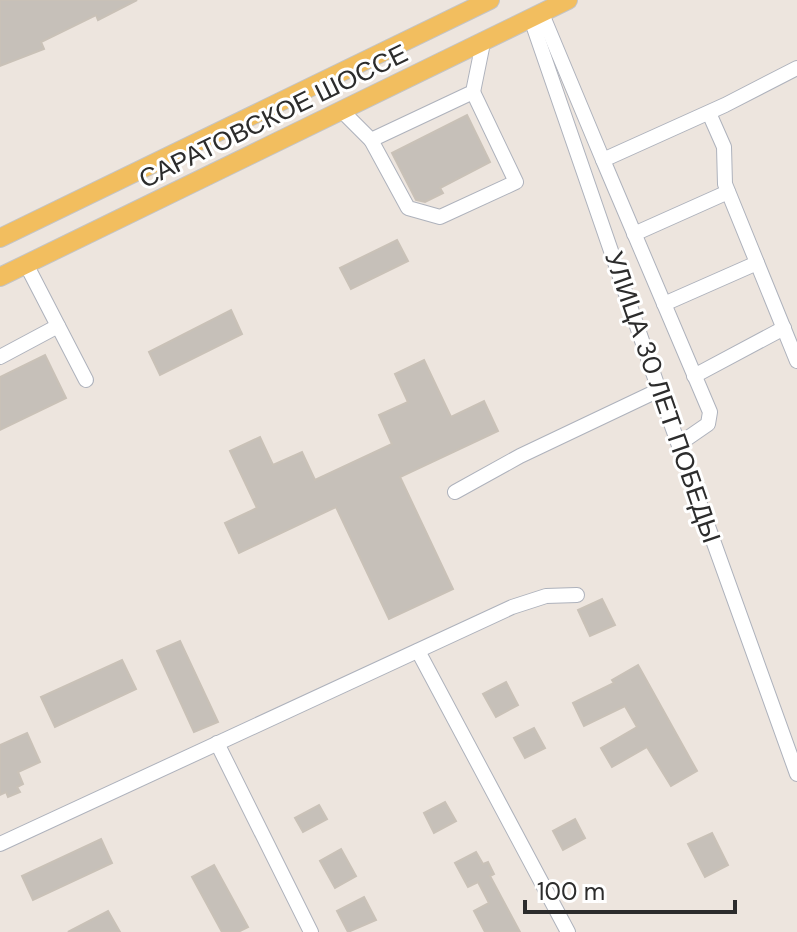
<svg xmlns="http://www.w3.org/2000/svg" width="797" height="932" font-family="'DM Sans',sans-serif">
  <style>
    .building { fill: #c6c0b9; stroke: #c9c1b7; stroke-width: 2 }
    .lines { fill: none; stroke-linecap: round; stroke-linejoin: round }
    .minor-casing { stroke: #aeb2bc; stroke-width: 16 }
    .major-casing { stroke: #c4c4c4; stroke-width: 20 }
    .minor { stroke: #fff; stroke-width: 14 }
    .major { stroke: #f2be5f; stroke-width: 18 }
    .labels { text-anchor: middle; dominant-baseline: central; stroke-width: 6; stroke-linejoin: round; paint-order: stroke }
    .street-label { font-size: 26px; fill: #2c2c2c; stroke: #fff }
  </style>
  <rect width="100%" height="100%" fill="#ede5de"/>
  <!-- building -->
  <g class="building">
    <polygon points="0,0 137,0 98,20 96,15 41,42 44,49 0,66"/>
    <polygon points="467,115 490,162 440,188 443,193 425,202 416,200 392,153"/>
    <polygon points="397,240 408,261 351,289 340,268"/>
    <polygon points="231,310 242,334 160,375 149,352"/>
    <polygon points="45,355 66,398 0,430 0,377"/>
    <polygon points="424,360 451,417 484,401 498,431 400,477 453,589 389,619 336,507 239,553 225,523 257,508 230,451 260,437 273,465 302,452 315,480 392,444 379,415 408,402 395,374"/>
    <polygon points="602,599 615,625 590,636 578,610"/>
    <polygon points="180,641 218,722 194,732 157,651"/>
    <polygon points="122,660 136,689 55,727 41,697"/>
    <polygon points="638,665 697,771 671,786 647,747 612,767 601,748 637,727 625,706 584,726 573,703 614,683 612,680"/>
    <polygon points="506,682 518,705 496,717 483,694"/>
    <polygon points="534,728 545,748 525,758 514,738"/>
    <polygon points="27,733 40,762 18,772 23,784 17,787 20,792 8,797 6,792 0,795 0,745"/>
    <polygon points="445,802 456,821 434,833 424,813"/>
    <polygon points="319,805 327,819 303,832 295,818"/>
    <polygon points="575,819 585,838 563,850 553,831"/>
    <polygon points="712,833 728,865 705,877 688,844"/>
    <polygon points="101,839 112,863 33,900 22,876"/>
    <polygon points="341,849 356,876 335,888 320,861"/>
    <polygon points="476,852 483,864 488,862 494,874 490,876 520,932 485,932 474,911 489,903 478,882 468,887 455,863"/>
    <polygon points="214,865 248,927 238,932 222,932 192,877"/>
    <polygon points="364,897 376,920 348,932 337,911"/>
    <polygon points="108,911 120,932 68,932"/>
  </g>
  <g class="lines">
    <!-- minor casing -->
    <g class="minor-casing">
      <g id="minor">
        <polyline points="542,14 603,160 725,105 797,68"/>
        <polyline points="531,19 659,390 797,774"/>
        <polyline points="342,111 371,140 473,92 483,43"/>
        <polyline points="709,113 724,147 725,184 797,361"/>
        <polyline points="371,140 408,208 440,217 516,182 473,92"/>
        <polyline points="603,160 710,412 708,424 679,444"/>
        <polyline points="634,234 728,192"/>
        <polyline points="26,264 86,380"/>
        <polyline points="664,304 757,263"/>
        <polyline points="0,357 58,326"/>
        <polyline points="694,376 784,328"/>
        <polyline points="455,492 520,456 659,390"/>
        <polyline points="418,651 568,932"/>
        <polyline points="217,743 311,932"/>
        <polyline points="0,844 512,607 546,596 577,595"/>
      </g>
    </g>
    <!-- major casing -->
    <g class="major-casing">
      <g id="major">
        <polyline points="0,238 490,0"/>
        <polyline points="0,277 568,0"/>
      </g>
    </g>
    <!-- minor -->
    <use href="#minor" class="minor"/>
    <!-- major -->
    <use href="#major" class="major"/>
  </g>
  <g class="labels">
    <!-- street labels -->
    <g class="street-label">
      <text transform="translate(273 116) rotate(-26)">САРАТОВСКОЕ ШОССЕ</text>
      <text transform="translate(663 397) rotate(71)">УЛИЦА 30 ЛЕТ ПОБЕДЫ</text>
    </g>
  </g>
  <!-- scale -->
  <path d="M525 900v12h210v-12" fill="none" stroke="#2c2c2c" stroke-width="4"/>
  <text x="537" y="900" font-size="24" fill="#2c2c2c" stroke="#ffffff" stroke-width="6" paint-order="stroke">100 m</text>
</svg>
